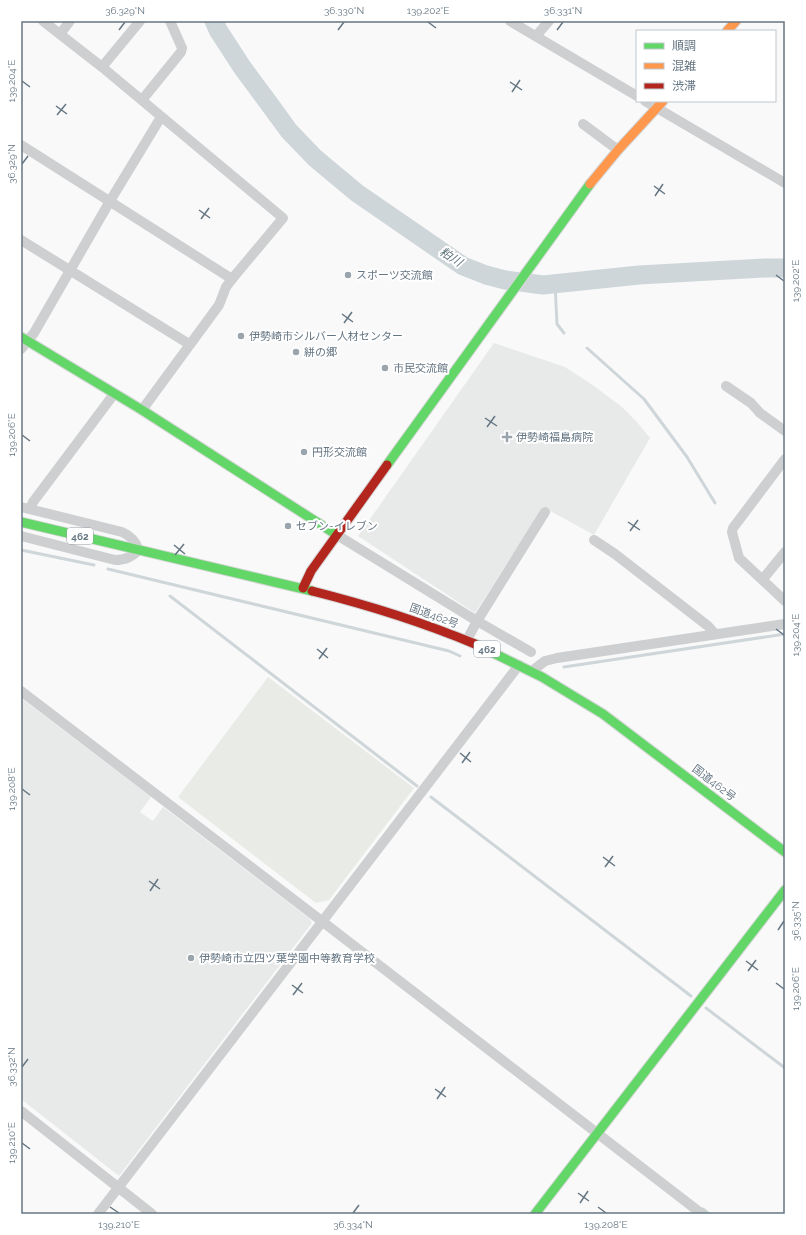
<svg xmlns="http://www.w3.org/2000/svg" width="806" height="1235" font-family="Raleway,'Noto Sans JP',sans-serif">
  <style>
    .built { fill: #e8e9e9 }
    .green { fill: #e8ebe6 }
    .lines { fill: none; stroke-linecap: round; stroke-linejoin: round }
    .stream { stroke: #ced6d9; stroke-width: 3 }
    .river { stroke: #ced6d9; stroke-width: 19 }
    .fast-casing { stroke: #d5d6d7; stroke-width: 11 }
    .slow-casing { stroke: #d5d6d7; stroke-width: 11 }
    .jam-casing { stroke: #d5d6d7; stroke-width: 11 }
    .street { stroke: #cecfd0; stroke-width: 10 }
    .fast { stroke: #63d668; stroke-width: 9 }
    .slow { stroke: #ff974d; stroke-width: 9 }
    .jam { stroke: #b3261e; stroke-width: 9 }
    .ticks { fill: none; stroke: #657683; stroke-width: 1.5 }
    .poi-dot { fill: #99a4ac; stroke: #fff; stroke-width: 1.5 }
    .labels { text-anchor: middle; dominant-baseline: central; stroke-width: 4; stroke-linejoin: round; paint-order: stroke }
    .shield { fill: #fff; stroke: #939fa8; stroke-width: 1 }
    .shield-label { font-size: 10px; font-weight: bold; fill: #657683 }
    .poi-label { font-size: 11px; fill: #657683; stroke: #fff; text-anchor: start }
    .street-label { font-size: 11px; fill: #657683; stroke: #fff }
    .water-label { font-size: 12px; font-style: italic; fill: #60757c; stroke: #fff }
    .neatline { fill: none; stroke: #657683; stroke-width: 1.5 }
    .ticks-label { font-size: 10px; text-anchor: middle; fill: #657683 }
  </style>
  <rect width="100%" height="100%" fill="#f9f9f9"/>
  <!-- built -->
  <g class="built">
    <polygon points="494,343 565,367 594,386 622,407 636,421 650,438 594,535 543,507 475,613 358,536"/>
    <polygon points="21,698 151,797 140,812 153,821 163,807 310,919 312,923 119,1176 21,1099"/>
  </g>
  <!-- green -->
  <polygon class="green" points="268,677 414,788 329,900 316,903 178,797"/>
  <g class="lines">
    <!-- stream -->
    <g class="stream">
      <polyline points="555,284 557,324 564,333"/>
      <polyline points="587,348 644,399 687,457 715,503"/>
      <polyline points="21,550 94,565"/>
      <polyline points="108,569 449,651 460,656"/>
      <polyline points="170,596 417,786"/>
      <polyline points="564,667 785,634"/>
      <polyline points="431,797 691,996"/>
      <polyline points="706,1008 785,1068"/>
      <polyline points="703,1209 709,1214"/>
    </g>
    <!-- river -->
    <polyline class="river" points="214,21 218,30 242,67 273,109 289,131 315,158 357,193 463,266 486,275 505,280 543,285 639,275 765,268 785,268"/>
    <!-- fast casing -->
    <g class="fast-casing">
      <g id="fast">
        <polyline points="21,337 142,410 337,535"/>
        <polyline points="387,465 590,184"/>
        <polyline points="21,522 312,591"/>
        <polyline points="475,644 542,677 603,714 785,852"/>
        <polyline points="535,1214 785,890"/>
      </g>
    </g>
    <!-- slow casing -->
    <g class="slow-casing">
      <g id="slow">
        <polyline points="727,31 736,21"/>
        <polyline points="590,184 618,150 663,101"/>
      </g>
    </g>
    <!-- jam casing -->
    <g class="jam-casing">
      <g id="jam">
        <polyline points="303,588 311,571 387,465"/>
        <path d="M312,591C368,605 422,622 475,644"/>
      </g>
    </g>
    <!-- street -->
    <g class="street">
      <polyline points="43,21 102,67 283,218 232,279 226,287 219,305 142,410"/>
      <polyline points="510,21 637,96"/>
      <polyline points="60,34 70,21"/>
      <polyline points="536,36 549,21"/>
      <polyline points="102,67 140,21"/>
      <polyline points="142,100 181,52 182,48 170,21"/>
      <polyline points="645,101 785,183"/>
      <polyline points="583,124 618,150"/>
      <polyline points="21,145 232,279"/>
      <polyline points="21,240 189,344"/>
      <polyline points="21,349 34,333 110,201 161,117"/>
      <polyline points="726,386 751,403 760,413 785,431"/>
      <polyline points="785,459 733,528 732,532 739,558 785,601"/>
      <path d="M21,507L122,532C131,536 135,541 139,550C131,557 126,560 115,560L21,536"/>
      <polyline points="30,509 33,502 114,394"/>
      <polyline points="337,535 477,621 531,652"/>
      <polyline points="594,540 615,554 708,626 715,634"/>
      <polyline points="763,579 785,552"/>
      <polyline points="467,640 477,621 545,512"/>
      <polyline points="532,671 545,661 557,658 785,624"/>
      <polyline points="21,691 323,922 702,1214"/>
      <polyline points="21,1111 152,1214"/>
      <polyline points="98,1214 519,665"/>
    </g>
    <!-- fast -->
    <use href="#fast" class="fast"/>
    <!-- slow -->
    <use href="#slow" class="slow"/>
    <!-- jam -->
    <use href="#jam" class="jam"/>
  </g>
  <!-- ticks -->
  <path class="ticks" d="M428,22L436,28M119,30L125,22M338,30L344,22M557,30L563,22M22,81L30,87M510,82L522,90M512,92L520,80M56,106L67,114M57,115L66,104M22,164L28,156M654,186L665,194M655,196L663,184M199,210L210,218M201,219L209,208M776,275L784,281M342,314L353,322M344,323L352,312M485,418L497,426M487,427L495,416M22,435L30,441M628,522L640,530M630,531L638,520M174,545L185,554M175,555L184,544M776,629L784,635M317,649L328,658M319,659L327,648M460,753L471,762M462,763L470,752M22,789L30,795M603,857L615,866M605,867L613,856M149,881L160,889M150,891L158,879M778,930L784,921M746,961L758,970M748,971L756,960M776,983L784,989M292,985L303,993M293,995L302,983M22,1067L28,1059M435,1089L446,1097M437,1099L445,1087M22,1143L30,1149M578,1193L589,1201M580,1203L588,1191M110,1207L119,1213M598,1207L606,1213M353,1213L359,1205"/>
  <!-- markers -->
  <g class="poi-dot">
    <circle cx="348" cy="275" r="4"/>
    <circle cx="241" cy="336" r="4"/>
    <circle cx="296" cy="352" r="4"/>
    <circle cx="385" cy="368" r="4"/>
    <path d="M505 431h4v4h4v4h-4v4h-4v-4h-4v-4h4z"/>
    <circle cx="304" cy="452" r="4"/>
    <circle cx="288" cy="526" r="4"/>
    <circle cx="191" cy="958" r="4"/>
  </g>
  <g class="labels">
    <!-- shield labels -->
    <g class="shield">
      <rect x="67" y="528" width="26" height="16" rx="3"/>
      <rect x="474" y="641" width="26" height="16" rx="3"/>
    </g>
    <g class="shield-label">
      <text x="80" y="536">462</text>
      <text x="487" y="649">462</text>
    </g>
    <!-- poi labels -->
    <g class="poi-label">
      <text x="356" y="275">スポーツ交流館</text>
      <text x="249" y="336">伊勢崎市シルバー人材センター</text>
      <text x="304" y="352">絣の郷</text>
      <text x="393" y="368">市民交流館</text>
      <text x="516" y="437">伊勢崎福島病院</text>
      <text x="312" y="452">円形交流館</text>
      <text x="296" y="526">セブン-イレブン</text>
      <text x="199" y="958">伊勢崎市立四ツ葉学園中等教育学校</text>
    </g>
    <!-- street labels -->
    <g class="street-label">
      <text transform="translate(434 616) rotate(20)">国道462号</text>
      <text transform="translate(714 783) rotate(37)">国道462号</text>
    </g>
    <!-- water labels -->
    <g class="water-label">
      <text transform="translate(451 257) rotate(33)">粕川</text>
    </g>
  </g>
  <!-- border -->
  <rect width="806" height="1235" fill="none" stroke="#ffffff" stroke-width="44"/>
  <!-- legend -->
  <rect x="636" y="30" width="140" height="72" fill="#ffffff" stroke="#c1c8cd"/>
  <rect x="644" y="43" width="20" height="6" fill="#63d668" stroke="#c1c8cd"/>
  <text x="672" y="50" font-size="12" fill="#657683">順調</text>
  <rect x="644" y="63" width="20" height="6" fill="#ff974d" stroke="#c1c8cd"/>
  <text x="672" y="70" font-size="12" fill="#657683">混雑</text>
  <rect x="644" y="83" width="20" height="6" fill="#b3261e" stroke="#c1c8cd"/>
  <text x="672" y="90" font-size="12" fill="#657683">渋滞</text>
  <rect x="22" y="22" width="762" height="1191" class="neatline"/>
  <g class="ticks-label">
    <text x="125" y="14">36.329°N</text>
    <text x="344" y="14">36.330°N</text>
    <text x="428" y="14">139.202°E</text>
    <text x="563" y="14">36.331°N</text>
    <text transform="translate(11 81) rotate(-90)" y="4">139.204°E</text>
    <text transform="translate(11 164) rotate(-90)" y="4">36.329°N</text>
    <text transform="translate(795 281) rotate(-90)" y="4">139.202°E</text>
    <text transform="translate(11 435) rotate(-90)" y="4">139.206°E</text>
    <text transform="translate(795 635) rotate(-90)" y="4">139.204°E</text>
    <text transform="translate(11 789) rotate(-90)" y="4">139.208°E</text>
    <text transform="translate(795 921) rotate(-90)" y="4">36.335°N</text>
    <text transform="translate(795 989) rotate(-90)" y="4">139.206°E</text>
    <text transform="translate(11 1067) rotate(-90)" y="4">36.332°N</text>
    <text transform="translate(11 1143) rotate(-90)" y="4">139.210°E</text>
    <text x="119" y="1228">139.210°E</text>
    <text x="353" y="1228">36.334°N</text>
    <text x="606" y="1228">139.208°E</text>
  </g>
</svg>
